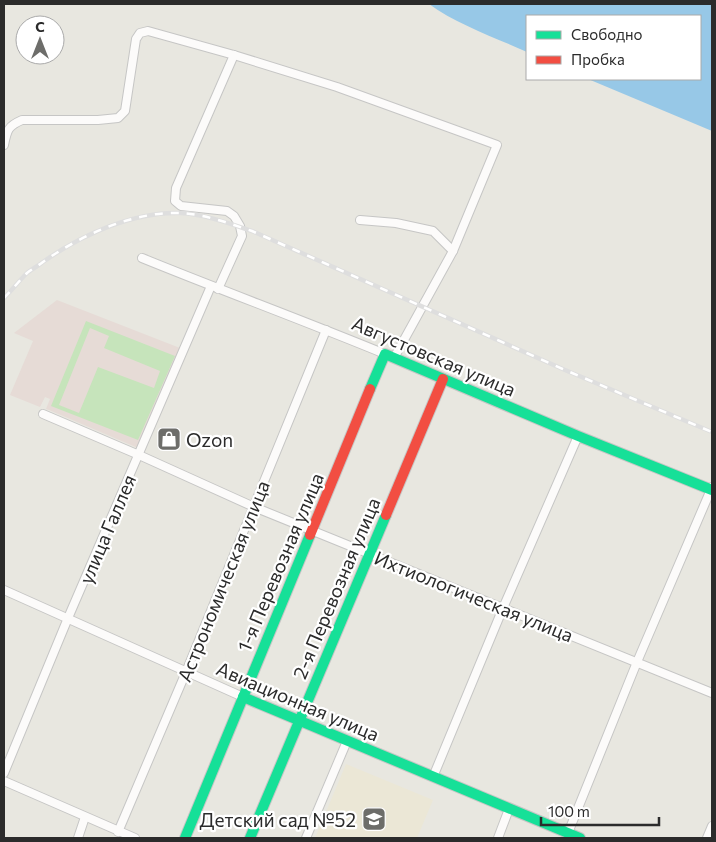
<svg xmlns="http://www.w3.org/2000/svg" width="716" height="842" font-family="Commissioner,sans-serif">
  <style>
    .education { fill: #ebe7d6 }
    .medical { fill: #e6dbd6 }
    .green { fill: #c6e4bb; fill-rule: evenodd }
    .water { fill: #97c8e7 }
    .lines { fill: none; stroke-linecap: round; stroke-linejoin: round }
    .street-casing { stroke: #c6c6c5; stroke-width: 10 }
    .fast-casing { stroke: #c6c6c5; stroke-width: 12 }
    .jam-casing { stroke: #c6c6c5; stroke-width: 12 }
    .street { stroke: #fcfbfa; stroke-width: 8 }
    .fast { stroke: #16e098; stroke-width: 10 }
    .jam { stroke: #f24e42; stroke-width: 10 }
    .rail-casing { stroke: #dedede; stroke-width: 4.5 }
    .rail { stroke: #fff; stroke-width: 2.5; stroke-dasharray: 8; stroke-linecap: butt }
    .labels { text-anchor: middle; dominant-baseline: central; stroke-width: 4.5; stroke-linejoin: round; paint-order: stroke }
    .street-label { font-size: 19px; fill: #2b2b2b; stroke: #fff }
    .poi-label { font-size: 19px; fill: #2b2b2b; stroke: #fff; text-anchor: start }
  </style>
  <rect width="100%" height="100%" fill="#e8e7e0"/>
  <!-- education -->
  <polygon class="education" points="346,764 433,800 417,838 315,838"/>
  <!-- medical -->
  <polygon class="medical" points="57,300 180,348 138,448 49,410 46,409 50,399 45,397 40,407 10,395 33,341 14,333"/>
  <!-- green -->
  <path class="green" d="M86,321L175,356L138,440L51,406ZM90,328L109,336L104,348L160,371L154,388L98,367L79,413L59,405Z"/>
  <!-- water -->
  <path class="water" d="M429,4H712V131L588,79H700V16H527V52C496,38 456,24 429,4Z"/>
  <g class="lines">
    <!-- street casing -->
    <g class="street-casing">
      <g id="street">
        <path d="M4,145C7,130 8,126 22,120H98L118,118L125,111L136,39L140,33L148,31L234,55L337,87L497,145L453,251L394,358"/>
        <polyline points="360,220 396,223 433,231 453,251"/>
        <path d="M142,258C223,291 305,321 385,354"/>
        <polyline points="218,289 242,236 240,226 234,216 227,211 181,206 175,201 176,188 234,55"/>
        <polyline points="43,414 139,455 254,507 712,693"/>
        <polyline points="4,590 243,697"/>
        <polyline points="4,773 68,618 211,286"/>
        <polyline points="433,777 503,608 578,436"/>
        <polyline points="4,781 135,838"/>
        <polyline points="118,832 186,672 326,330"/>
        <polyline points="568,833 637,662 712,487"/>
        <polyline points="78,838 85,817"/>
        <polyline points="306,838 347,741"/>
        <polyline points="498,838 509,809"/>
        <polyline points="707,838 712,826"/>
      </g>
    </g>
    <!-- fast casing -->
    <g class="fast-casing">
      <g id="fast">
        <polyline points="370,389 385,354 578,436 712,490"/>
        <polyline points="243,697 580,838"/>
        <polyline points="185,838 310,535"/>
        <polyline points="250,838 386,515"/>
      </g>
    </g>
    <!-- jam casing -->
    <g class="jam-casing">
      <g id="jam">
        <polyline points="386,515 443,379"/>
        <polyline points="310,535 370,389"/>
      </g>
    </g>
    <!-- street -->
    <use href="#street" class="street"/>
    <!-- fast -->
    <use href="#fast" class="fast"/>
    <!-- jam -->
    <use href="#jam" class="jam"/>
    <!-- rail casing -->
    <g class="rail-casing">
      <path id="rail" d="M4,298C12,290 19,281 27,273C32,269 38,266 43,262C81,235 134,211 181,213C204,214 231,224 252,231L565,370L712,432"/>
    </g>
    <!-- rail -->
    <use href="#rail" class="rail"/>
  </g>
  <!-- icons -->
  <defs>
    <g id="shop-square" transform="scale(1.25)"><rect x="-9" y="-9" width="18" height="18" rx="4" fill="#6d6d6a" stroke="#fff"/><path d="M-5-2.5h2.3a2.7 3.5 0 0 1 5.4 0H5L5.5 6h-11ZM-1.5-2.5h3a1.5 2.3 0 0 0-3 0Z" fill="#fff"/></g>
    <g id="school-square" transform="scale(1.25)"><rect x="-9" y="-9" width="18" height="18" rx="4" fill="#6d6d6a" stroke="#fff"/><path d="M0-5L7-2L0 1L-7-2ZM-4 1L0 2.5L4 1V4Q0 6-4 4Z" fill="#fff"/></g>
  </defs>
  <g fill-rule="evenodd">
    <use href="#shop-square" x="169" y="439"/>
    <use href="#school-square" x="374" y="819"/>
  </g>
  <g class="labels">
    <!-- street labels -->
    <g class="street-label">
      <text transform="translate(434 356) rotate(23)">Августовская улица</text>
      <text transform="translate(107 529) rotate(-67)">улица Галлея</text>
      <text transform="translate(280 562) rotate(-67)">1-я Перевозная улица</text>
      <text transform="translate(223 581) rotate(-68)">Астрономическая улица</text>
      <text transform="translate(336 588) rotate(-67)">2-я Перевозная улица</text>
      <text transform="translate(474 596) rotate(22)">Ихтиологическая улица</text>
      <text transform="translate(298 701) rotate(23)">Авиационная улица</text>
    </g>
    <!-- poi labels -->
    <g class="poi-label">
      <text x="186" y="439">Ozon</text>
      <text x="356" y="819" text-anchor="end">Детский сад №52</text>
    </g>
  </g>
  <!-- border -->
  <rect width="716" height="842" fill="none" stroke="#2b2b2b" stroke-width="10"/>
  <!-- legend -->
  <rect x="526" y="15" width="175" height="65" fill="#ffffff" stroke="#aaaaaa"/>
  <rect x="536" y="31" width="25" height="8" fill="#16e098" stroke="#aaaaaa"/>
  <text x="571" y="40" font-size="15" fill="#2b2b2b">Свободно</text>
  <rect x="536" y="56" width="25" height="8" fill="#f24e42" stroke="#aaaaaa"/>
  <text x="571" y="65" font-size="15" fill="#2b2b2b">Пробка</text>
  <!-- north arrow -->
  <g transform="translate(40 40)"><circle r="24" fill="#ffffff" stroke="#aaaaaa"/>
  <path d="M0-4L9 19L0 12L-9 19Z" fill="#6d6d6a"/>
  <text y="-8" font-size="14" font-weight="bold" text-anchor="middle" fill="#2b2b2b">С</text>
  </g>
  <!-- scale -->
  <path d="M541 817v8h118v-8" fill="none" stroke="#2b2b2b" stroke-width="2.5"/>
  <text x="548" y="817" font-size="15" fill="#2b2b2b" stroke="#ffffff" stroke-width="4" paint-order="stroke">100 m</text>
</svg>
